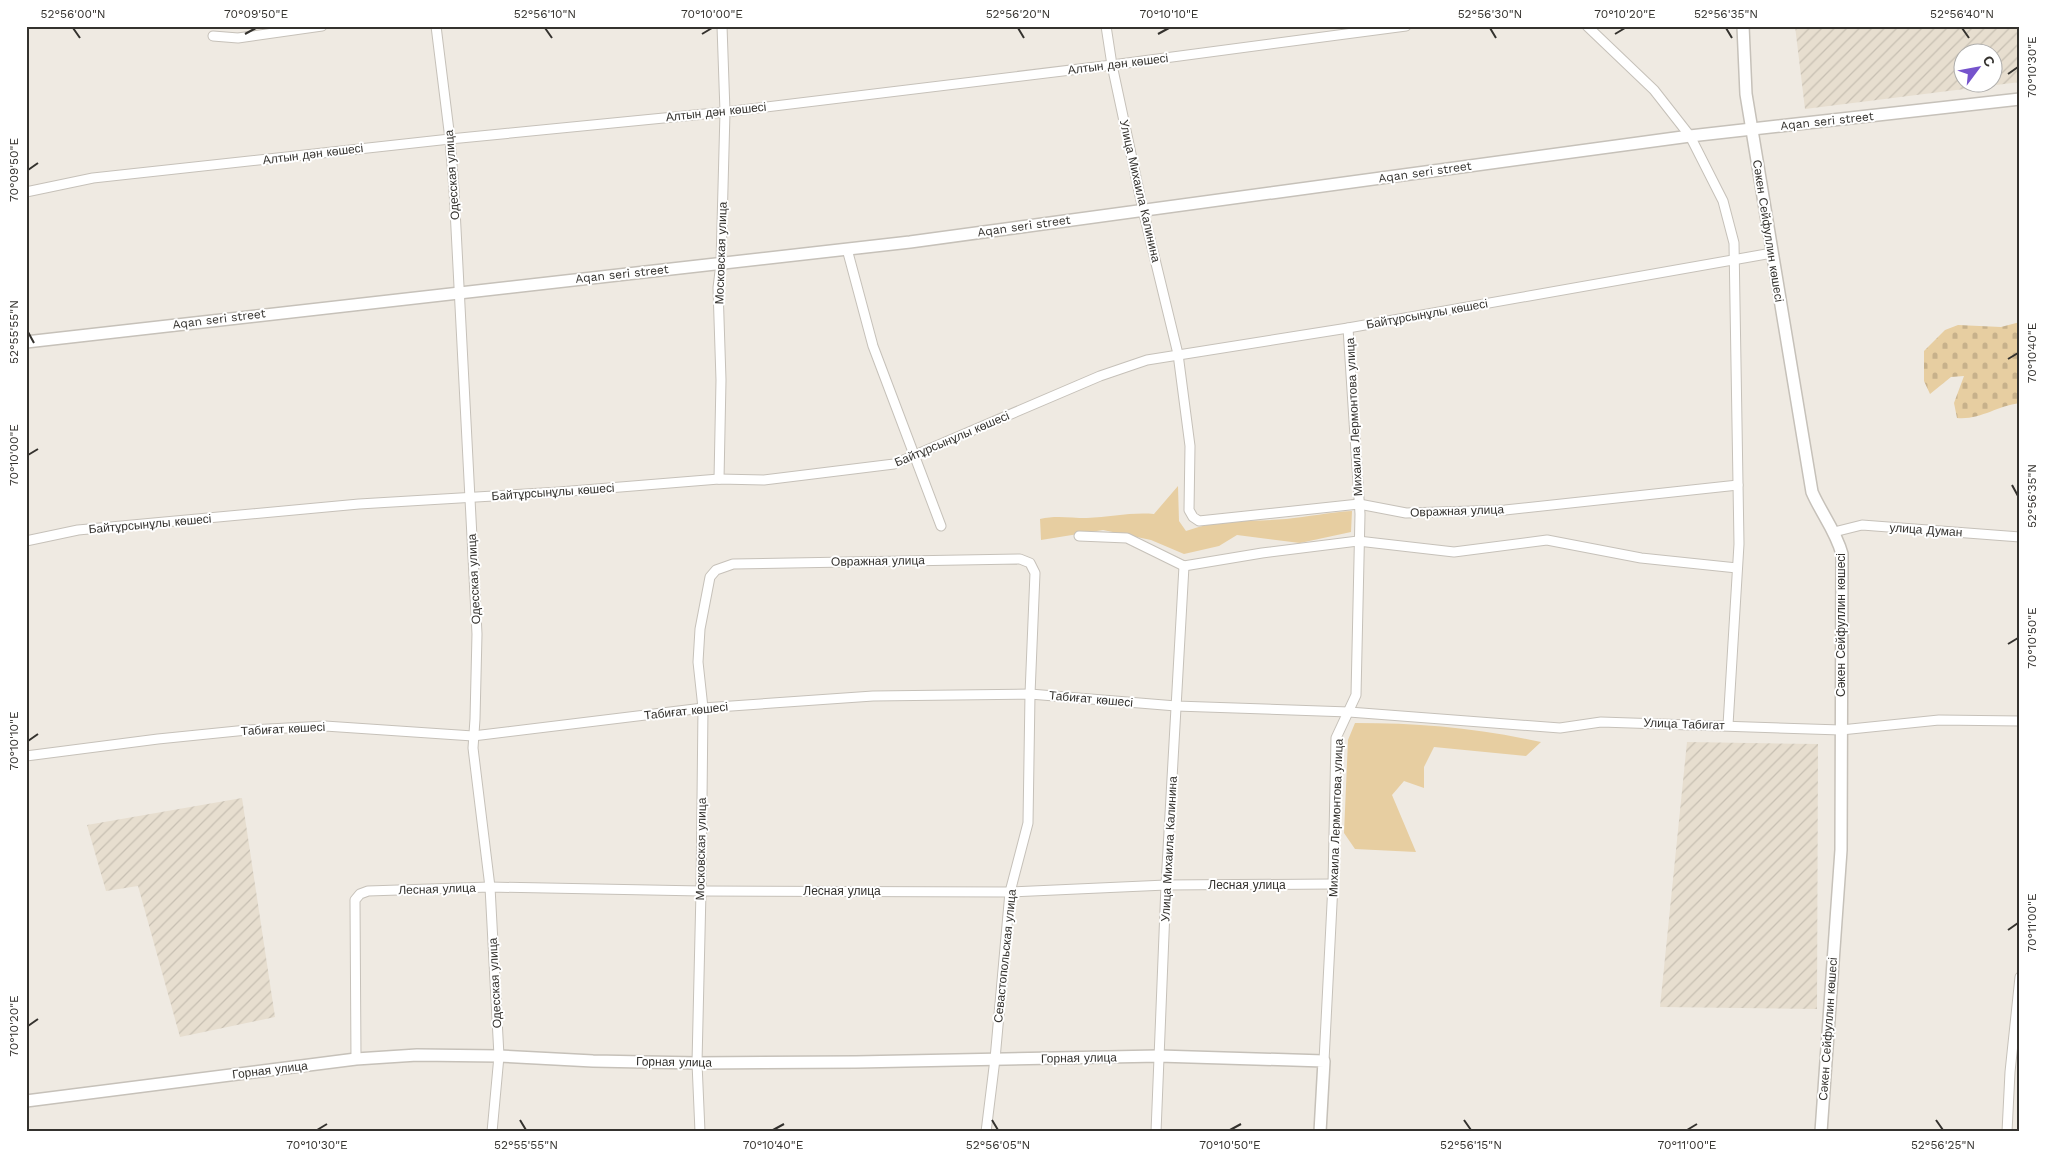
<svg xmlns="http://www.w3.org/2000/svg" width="2046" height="1158" font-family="'Work Sans',sans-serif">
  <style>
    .industrial { fill: url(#industrial-furrows); fill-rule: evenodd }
    .grass { fill: #e7cea1 }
    .cemetery { fill: url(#cemetery-stones) }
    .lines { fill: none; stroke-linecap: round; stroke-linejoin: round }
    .minor-casing { stroke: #c6c1b9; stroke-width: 11 }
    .tertiary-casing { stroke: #c6c1b9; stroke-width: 14 }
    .minor { stroke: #fff; stroke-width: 9 }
    .tertiary { stroke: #fff; stroke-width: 11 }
    .ticks { fill: none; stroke: #34322e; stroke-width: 2 }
    .labels { text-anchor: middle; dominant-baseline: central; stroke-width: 4; stroke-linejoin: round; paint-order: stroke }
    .street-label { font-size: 12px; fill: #34322e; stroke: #fff }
    .neatline { fill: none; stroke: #34322e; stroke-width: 2 }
    .ticks-label { font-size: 12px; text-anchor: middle; fill: #34322e }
  </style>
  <defs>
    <pattern id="industrial-furrows" width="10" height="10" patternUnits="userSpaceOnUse" patternTransform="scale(1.25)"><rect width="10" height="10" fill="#e7decf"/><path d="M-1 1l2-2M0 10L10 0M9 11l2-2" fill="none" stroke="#c7bfb2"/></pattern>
    <pattern id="cemetery-stones" width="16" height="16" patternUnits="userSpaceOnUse" patternTransform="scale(1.25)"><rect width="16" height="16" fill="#e7cea1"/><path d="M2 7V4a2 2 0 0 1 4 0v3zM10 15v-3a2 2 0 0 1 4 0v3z" fill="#c7b18b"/></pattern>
  </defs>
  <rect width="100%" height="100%" fill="#efeae2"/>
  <!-- industrial -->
  <g class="industrial">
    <path d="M1795,26H2020V82L1805,109ZM1964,52H1994V82H1964Z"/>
    <polygon points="1687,742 1818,744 1817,1009 1660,1007"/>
    <polygon points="242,798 275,1017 180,1037 138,886 106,891 87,825"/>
  </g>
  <!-- grass -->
  <g class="grass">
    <path d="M1178,486L1179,521L1186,531C1221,518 1251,522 1286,519C1308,517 1329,512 1352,511L1351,532L1300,543L1237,535L1219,546L1184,554L1151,540L1103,530L1041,540L1040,519C1056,515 1070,518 1087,518C1110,517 1132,512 1154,514Z"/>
    <path d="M1355,723C1421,723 1476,728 1541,742L1526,756L1434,747L1424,767V788L1404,781L1392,795L1416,852L1355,849L1344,833L1348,740Z"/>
  </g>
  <!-- cemetery -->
  <path class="cemetery" d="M2020,322V403C1996,406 1981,420 1957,418L1954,403L1964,376L1951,377L1930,394L1924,381V351L1945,330L1958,325L2001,327Z"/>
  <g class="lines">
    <!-- minor casing -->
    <g class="minor-casing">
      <g id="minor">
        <polyline points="436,26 450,139 454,190 477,634 475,719 473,748 490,887 499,1056 492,1132"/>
        <polyline points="1106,26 1112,65 1143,210 1178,354 1190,446 1189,510 1193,517 1199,521 1359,504 1406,513 1505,510 1738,485"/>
        <polyline points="1587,26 1654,90 1690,136 1723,201 1734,243 1739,544 1728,725"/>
        <polyline points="213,36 238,38 322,26"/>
        <polyline points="26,192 93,178 450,139 725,112 1112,65 1406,26"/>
        <polyline points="847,249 873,346 941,526"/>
        <polyline points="719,479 721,380 718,288 721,263 725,112 722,26"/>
        <polyline points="1834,532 1862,525 2020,537"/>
        <polyline points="1079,536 1127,538 1184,566 1262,553 1358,541 1454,552 1547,540 1641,558 1737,568"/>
        <polyline points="26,541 78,530 359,504 559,492 719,479 764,480 894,464 1100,376 1147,360 1348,328 1772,253"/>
        <polyline points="26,756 158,739 247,730 325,726 473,736 703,708 873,696 1030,694 1176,706 1349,712 1560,728 1601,722 1841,730 1939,720 2020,721"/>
        <polyline points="356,1059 355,900 360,894 368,891 490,887 701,891 1010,892 1166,885 1333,884"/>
        <polyline points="1324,1061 1333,884 1336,738 1356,695 1360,514 1348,328"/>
        <polyline points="700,1132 697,1063 701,891 703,708 698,662 700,629 710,577 716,570 733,564 1020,559 1030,563 1035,573 1030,694 1028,823 1010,892 995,1059 986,1132"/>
        <polyline points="1156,1132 1166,885 1184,566"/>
        <polyline points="2007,1132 2010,1072 2020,977"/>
      </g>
    </g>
    <!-- tertiary casing -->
    <g class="tertiary-casing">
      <g id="tertiary">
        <path d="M1743,26L1746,94L1812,492C1821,513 1836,531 1842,554L1841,850L1821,1132"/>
        <polyline points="26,342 910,242 1690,136 2020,99"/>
        <polyline points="26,1101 356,1059 417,1055 499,1056 593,1061 697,1063 856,1062 1159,1056 1324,1061 1320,1132"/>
      </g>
    </g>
    <!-- minor -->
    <use href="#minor" class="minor"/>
    <!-- tertiary -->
    <use href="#tertiary" class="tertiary"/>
  </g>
  <!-- ticks -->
  <path class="ticks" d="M73,28L80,38M545,28L552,38M1018,28L1024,38M1490,28L1496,38M1726,28L1732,38M1962,28L1969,38M245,34L256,28M702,34L712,28M1158,34L1169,28M1615,34L1625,28M2008,74L2018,67M28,170L38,163M28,332L34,343M2008,359L2018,353M28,455L38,449M2012,485L2018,496M2008,644L2018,638M28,741L38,734M2008,930L2018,923M28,1026L38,1019M520,1120L526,1130M992,1120L998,1130M1464,1120L1471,1130M1936,1120L1943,1130M317,1130L327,1124M773,1130L784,1124M1230,1130L1241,1124M1687,1130L1697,1124"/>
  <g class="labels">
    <!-- street labels -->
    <g class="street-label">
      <text transform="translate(1118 64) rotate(-7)">Алтын дән көшесі</text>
      <text transform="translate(716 112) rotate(-6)">Алтын дән көшесі</text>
      <text transform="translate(1827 121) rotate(-6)">Aqan seri street</text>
      <text transform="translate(313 154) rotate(-7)">Алтын дән көшесі</text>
      <text transform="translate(1425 172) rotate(-8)">Aqan seri street</text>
      <text transform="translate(452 175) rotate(-94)">Одесская улица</text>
      <text transform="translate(1140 191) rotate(77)">Улица Михаила Калинина</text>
      <text transform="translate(1024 226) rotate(-8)">Aqan seri street</text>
      <text transform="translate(1768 231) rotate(81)">Сәкен Сейфуллин көшесі</text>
      <text transform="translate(721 253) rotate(-88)">Московская улица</text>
      <text transform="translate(622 274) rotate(-6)">Aqan seri street</text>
      <text transform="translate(1427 314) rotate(-10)">Байтұрсынұлы көшесі</text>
      <text transform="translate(219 319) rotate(-7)">Aqan seri street</text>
      <text transform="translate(1354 417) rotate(-93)">Михаила Лермонтова улица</text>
      <text transform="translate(952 439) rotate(-23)">Байтұрсынұлы көшесі</text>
      <text transform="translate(553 492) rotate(-4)">Байтұрсынұлы көшесі</text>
      <text transform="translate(1457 511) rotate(-2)">Овражная улица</text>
      <text transform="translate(150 524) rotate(-5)">Байтұрсынұлы көшесі</text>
      <text transform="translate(1926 530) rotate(4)">улица Думан</text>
      <text transform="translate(878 561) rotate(-1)">Овражная улица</text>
      <text transform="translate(474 579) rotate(-93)">Одесская улица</text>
      <text transform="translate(1841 625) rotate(-90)">Сәкен Сейфуллин көшесі</text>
      <text transform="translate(1091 699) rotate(5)">Табиғат көшесі</text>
      <text transform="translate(686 711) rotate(-6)">Табиғат көшесі</text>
      <text transform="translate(1684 724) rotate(2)">Улица Табигат</text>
      <text transform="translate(283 729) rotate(-3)">Табиғат көшесі</text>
      <text transform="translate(1336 818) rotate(-88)">Михаила Лермонтова улица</text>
      <text transform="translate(701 849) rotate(-89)">Московская улица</text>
      <text transform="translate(1169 849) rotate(-87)">Улица Михаила Калинина</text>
      <text x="1247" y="885">Лесная улица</text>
      <text transform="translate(437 889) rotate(-2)">Лесная улица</text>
      <text x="842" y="891">Лесная улица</text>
      <text transform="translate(1005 956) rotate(-84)">Севастопольская улица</text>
      <text transform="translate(495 983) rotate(-93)">Одесская улица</text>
      <text transform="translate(1828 1029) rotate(-86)">Сәкен Сейфуллин көшесі</text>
      <text transform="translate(1079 1058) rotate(-1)">Горная улица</text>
      <text transform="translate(674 1062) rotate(1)">Горная улица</text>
      <text transform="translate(270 1070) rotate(-7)">Горная улица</text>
    </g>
  </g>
  <!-- border -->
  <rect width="2046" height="1158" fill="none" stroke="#ffffff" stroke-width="55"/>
  <!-- north arrow -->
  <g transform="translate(1978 68) rotate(58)"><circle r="24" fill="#ffffff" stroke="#aeadab"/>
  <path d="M0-4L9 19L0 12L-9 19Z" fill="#7553cc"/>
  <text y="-8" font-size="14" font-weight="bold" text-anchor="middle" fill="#34322e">С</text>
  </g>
  <rect x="28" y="28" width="1990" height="1102" class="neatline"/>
  <g class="ticks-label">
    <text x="73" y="18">52°56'00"N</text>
    <text x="256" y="18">70°09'50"E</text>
    <text x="545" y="18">52°56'10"N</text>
    <text x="712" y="18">70°10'00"E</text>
    <text x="1018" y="18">52°56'20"N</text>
    <text x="1169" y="18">70°10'10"E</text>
    <text x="1490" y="18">52°56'30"N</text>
    <text x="1625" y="18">70°10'20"E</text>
    <text x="1726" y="18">52°56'35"N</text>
    <text x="1962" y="18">52°56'40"N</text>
    <text transform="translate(2032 67) rotate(-90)" y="4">70°10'30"E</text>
    <text transform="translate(14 170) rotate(-90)" y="4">70°09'50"E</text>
    <text transform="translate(14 332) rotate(-90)" y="4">52°55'55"N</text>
    <text transform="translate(2032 353) rotate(-90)" y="4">70°10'40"E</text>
    <text transform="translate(14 455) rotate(-90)" y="4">70°10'00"E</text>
    <text transform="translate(2032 496) rotate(-90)" y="4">52°56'35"N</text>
    <text transform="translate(2032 638) rotate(-90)" y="4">70°10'50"E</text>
    <text transform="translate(14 741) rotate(-90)" y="4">70°10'10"E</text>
    <text transform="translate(2032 923) rotate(-90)" y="4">70°11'00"E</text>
    <text transform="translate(14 1026) rotate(-90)" y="4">70°10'20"E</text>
    <text x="317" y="1149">70°10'30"E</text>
    <text x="526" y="1149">52°55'55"N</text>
    <text x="773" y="1149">70°10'40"E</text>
    <text x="998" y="1149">52°56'05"N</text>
    <text x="1230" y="1149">70°10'50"E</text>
    <text x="1471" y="1149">52°56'15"N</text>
    <text x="1687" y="1149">70°11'00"E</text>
    <text x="1943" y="1149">52°56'25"N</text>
  </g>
</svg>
